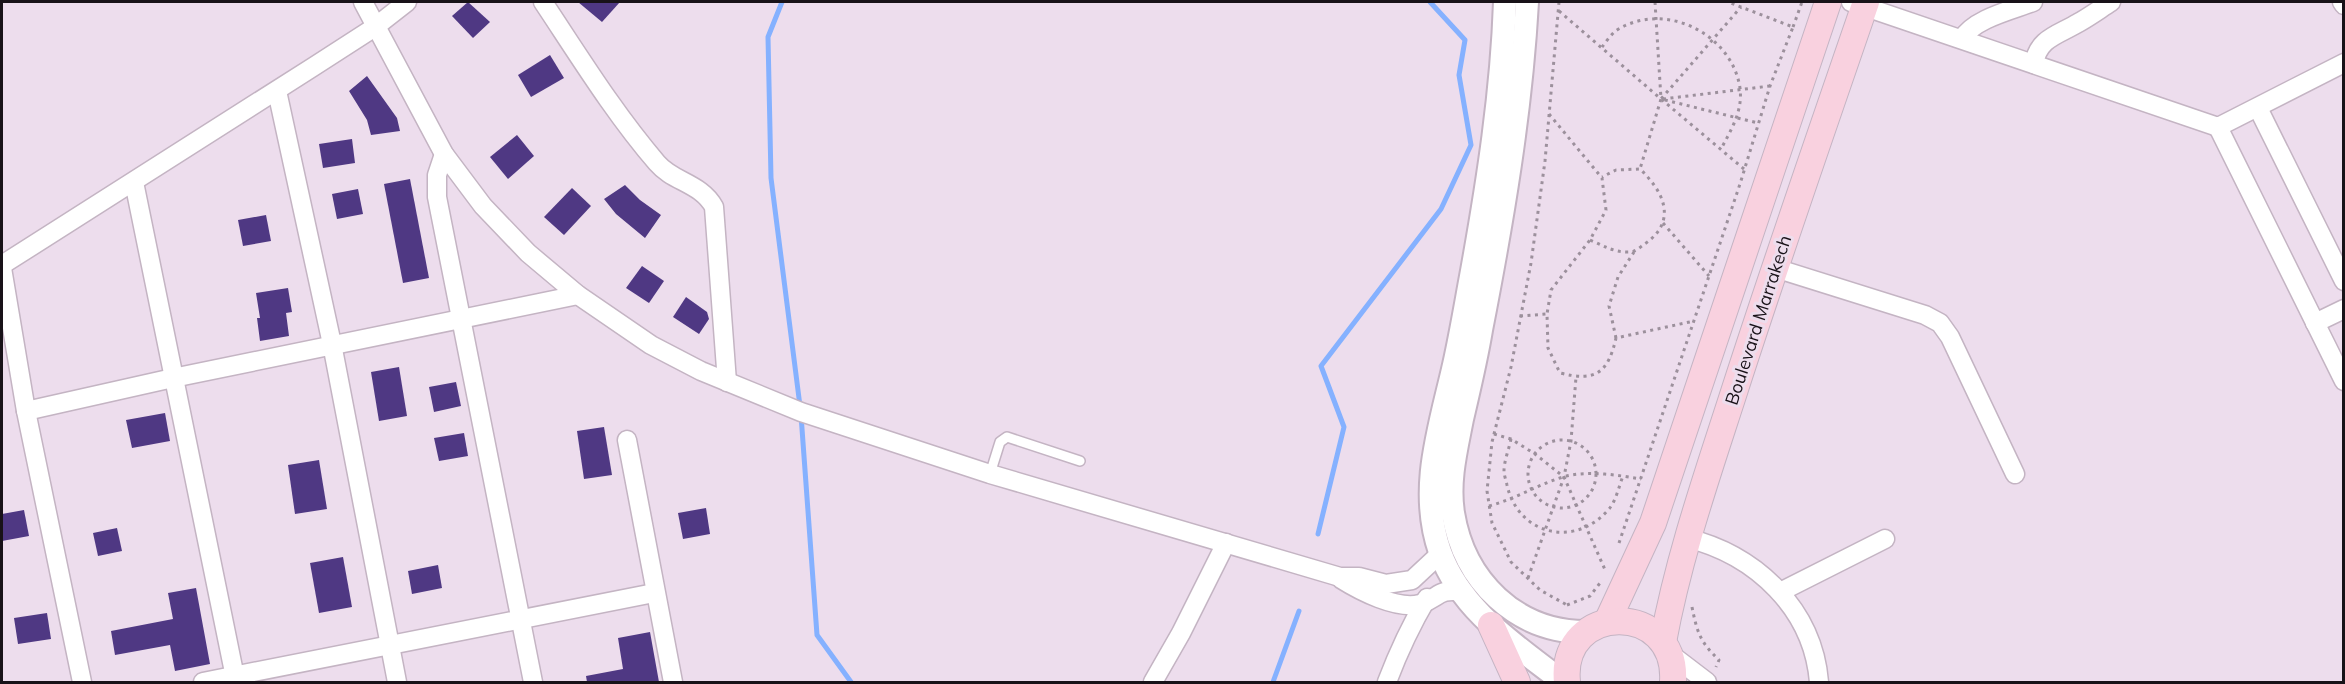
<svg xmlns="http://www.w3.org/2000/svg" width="2345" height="684" font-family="Mulish,sans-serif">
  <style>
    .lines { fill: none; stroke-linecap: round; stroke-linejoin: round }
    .stream { stroke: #85b1ff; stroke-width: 5 }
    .building { fill: #4f3883 }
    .service-casing { stroke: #c4b4c3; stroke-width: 12 }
    .minor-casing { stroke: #c4b4c3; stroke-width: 21 }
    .tertiary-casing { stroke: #c4b4c3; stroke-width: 26 }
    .secondary-casing { stroke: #c4b4c3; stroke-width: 28 }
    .path { stroke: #9c909c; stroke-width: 3; stroke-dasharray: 3 4.5; stroke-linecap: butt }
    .service { stroke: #fff; stroke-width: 9 }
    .minor { stroke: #fff; stroke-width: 18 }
    .tertiary { stroke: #fff; stroke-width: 22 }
    .secondary { stroke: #f9d1df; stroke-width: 26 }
    .labels { text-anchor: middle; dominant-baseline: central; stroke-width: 6; stroke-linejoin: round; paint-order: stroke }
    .street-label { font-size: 18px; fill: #181218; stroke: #eddded }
  </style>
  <rect width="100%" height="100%" fill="#eddded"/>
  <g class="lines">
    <!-- stream -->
    <g class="stream">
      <polyline points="782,2 768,37 771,178 800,406"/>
      <polyline points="801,415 817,635 851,682"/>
      <polyline points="1318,534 1344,427 1321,366 1441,209 1471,145 1459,75 1465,40 1430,2"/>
      <polyline points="1273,682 1299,611"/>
    </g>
  </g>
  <!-- building -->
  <g class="building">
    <polygon points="468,2 490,22 473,38 452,16"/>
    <polygon points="578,2 620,2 602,22"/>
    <polygon points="550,55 564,78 531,97 518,75"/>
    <polygon points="367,76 397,118 400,131 371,135 367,120 349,91"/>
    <polygon points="517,135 534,156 508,179 490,157"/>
    <polygon points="352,139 355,163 323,168 319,144"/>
    <polygon points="410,179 429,278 403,283 384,184"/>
    <polygon points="625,185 640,200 661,215 645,238 616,214 604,199"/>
    <polygon points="572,188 591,206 564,235 544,217"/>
    <polygon points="358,189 363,214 337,219 332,194"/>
    <polygon points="266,215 271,241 243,246 238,220"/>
    <polygon points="642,266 664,281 649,303 626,288"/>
    <polygon points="288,288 292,312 286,313 289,336 260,341 257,318 260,318 256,293"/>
    <polygon points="686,297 707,312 709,319 699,334 673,317"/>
    <polygon points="399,367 407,416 379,421 371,372"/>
    <polygon points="456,382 461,406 434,412 429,387"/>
    <polygon points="165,413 170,441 132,448 126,420"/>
    <polygon points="604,427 612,475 584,479 577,431"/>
    <polygon points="464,433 468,456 439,461 434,438"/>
    <polygon points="319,460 327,509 295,514 288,465"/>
    <polygon points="706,508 710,534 683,539 678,513"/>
    <polygon points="24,510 29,536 2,541 2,514"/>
    <polygon points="117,528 122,551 98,556 93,533"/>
    <polygon points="343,557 352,607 319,613 310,563"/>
    <polygon points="438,565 442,588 412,594 408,571"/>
    <polygon points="196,588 210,664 175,671 170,645 115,655 111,631 173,619 168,593"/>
    <polygon points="47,613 51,639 18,644 14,618"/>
    <polygon points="650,632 659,682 587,682 586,676 623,669 618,638"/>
  </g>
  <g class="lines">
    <!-- service casing -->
    <g class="service-casing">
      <polyline id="service" points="990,474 1000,442 1007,437 1080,461"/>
    </g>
    <!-- minor casing -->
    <g class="minor-casing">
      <g id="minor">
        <polyline points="363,2 444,154 483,206 528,253 578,295 651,345 701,371 801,412 990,474 1340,577 1359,577 1386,584 1412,580 1441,553"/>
        <path d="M543,2C579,56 614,113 657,163C673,182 701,183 714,207L727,382"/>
        <polyline points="1851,2 2218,127 2344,63"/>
        <polyline points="2342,2 2344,5"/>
        <path d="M1962,39C1973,19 2012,10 2033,2"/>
        <path d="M2034,64C2038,38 2058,35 2078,23C2089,17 2100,9 2111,2"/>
        <polyline points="277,91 332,344 397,682"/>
        <polyline points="2258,108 2344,281"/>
        <polyline points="2218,127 2344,381"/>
        <polyline points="444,154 437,175 437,197 533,682"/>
        <polyline points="134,182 236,682"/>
        <polyline points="2,265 313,67 375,27 407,2"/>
        <polyline points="2,268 26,411 82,682"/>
        <polyline points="1775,268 1925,315 1940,323 1950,337 2015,474"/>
        <polyline points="2315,323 2344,309"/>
        <polyline points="26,411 173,378 578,295"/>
        <polyline points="627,440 673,682"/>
        <path d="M1687,538C1756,555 1813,609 1819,682"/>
        <path d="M1341,579C1360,591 1397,610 1420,604C1441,598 1435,588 1464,592"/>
        <polyline points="1780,592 1885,539"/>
        <polyline points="1669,653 1707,682"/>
        <polyline points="203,682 654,593"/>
        <polyline points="1153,682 1181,633 1226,543"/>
        <path d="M1387,682C1398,653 1411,625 1427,598"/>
      </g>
    </g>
    <!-- tertiary casing -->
    <g class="tertiary-casing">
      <g id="tertiary">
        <path d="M1505,2C1502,92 1488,182 1472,271C1466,303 1461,334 1454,365C1440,427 1418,489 1440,552C1461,611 1517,646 1563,682"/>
        <path d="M1527,2C1521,112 1502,222 1481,330C1476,360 1469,389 1462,419C1456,450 1448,481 1453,513C1464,581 1516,632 1586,632"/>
      </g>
    </g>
    <!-- secondary casing -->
    <g class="secondary-casing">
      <g id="secondary">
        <polyline points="1607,622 1653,523 1828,2"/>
        <polyline points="1491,625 1517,682"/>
        <path d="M1663,642C1679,555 1708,473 1735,389C1777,259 1822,130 1866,2"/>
        <path d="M1567,682C1559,602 1678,600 1673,682"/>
      </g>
    </g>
    <!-- path -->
    <g class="path">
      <polyline points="1559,2 1545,161 1531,263 1511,367 1492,442 1487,491 1492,523 1511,562 1540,590 1567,605"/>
      <polyline points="1655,2 1661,99 1741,7"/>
      <polyline points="1559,11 1661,99 1640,169"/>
      <polyline points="1793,27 1802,2"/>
      <path d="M1602,47C1606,42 1611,34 1617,30C1665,0 1732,34 1740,88C1743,111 1731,130 1721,149"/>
      <polyline points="1663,99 1770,86"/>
      <path d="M1549,114L1602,178L1606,210L1590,240L1551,290L1547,314L1548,348L1560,373C1596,382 1608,373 1616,338L1694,321"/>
      <polyline points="1744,169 1661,99 1758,123"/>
      <polyline points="1663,223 1709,276"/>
      <path d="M1590,240C1604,246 1615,253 1630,252C1636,252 1641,246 1646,243C1678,220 1663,191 1640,169L1616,170L1602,177"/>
      <polyline points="1520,316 1547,314"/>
      <polyline points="1616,338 1609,306 1618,277 1634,252"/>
      <polyline points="1494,434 1511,439 1535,454 1564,477 1606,572"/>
      <path d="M1511,439C1509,449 1504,461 1504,471C1504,475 1506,480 1507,485C1518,535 1575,549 1609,509C1616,501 1619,486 1623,476"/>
      <circle cx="1562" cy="474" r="34"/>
      <path d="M1489,506C1515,499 1537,485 1563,477C1587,470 1617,475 1641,479"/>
      <polyline points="1619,543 1740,184 1770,86 1793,27 1728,2"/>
      <polyline points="1528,578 1564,477 1571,441 1576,377"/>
      <polyline points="1567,605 1590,596 1600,583"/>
      <path d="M1692,607C1697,632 1700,642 1719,660L1716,667"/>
    </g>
    <!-- service -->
    <use href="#service" class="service"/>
    <!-- minor -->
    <use href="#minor" class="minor"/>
    <!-- tertiary -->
    <use href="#tertiary" class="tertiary"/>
    <!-- secondary -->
    <use href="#secondary" class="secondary"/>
  </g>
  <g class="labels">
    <!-- street labels -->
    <g class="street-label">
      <text transform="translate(1758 320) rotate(-72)">Boulevard Marrakech</text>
    </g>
  </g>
  <!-- border -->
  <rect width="2345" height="684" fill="none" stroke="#181218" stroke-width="6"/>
</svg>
